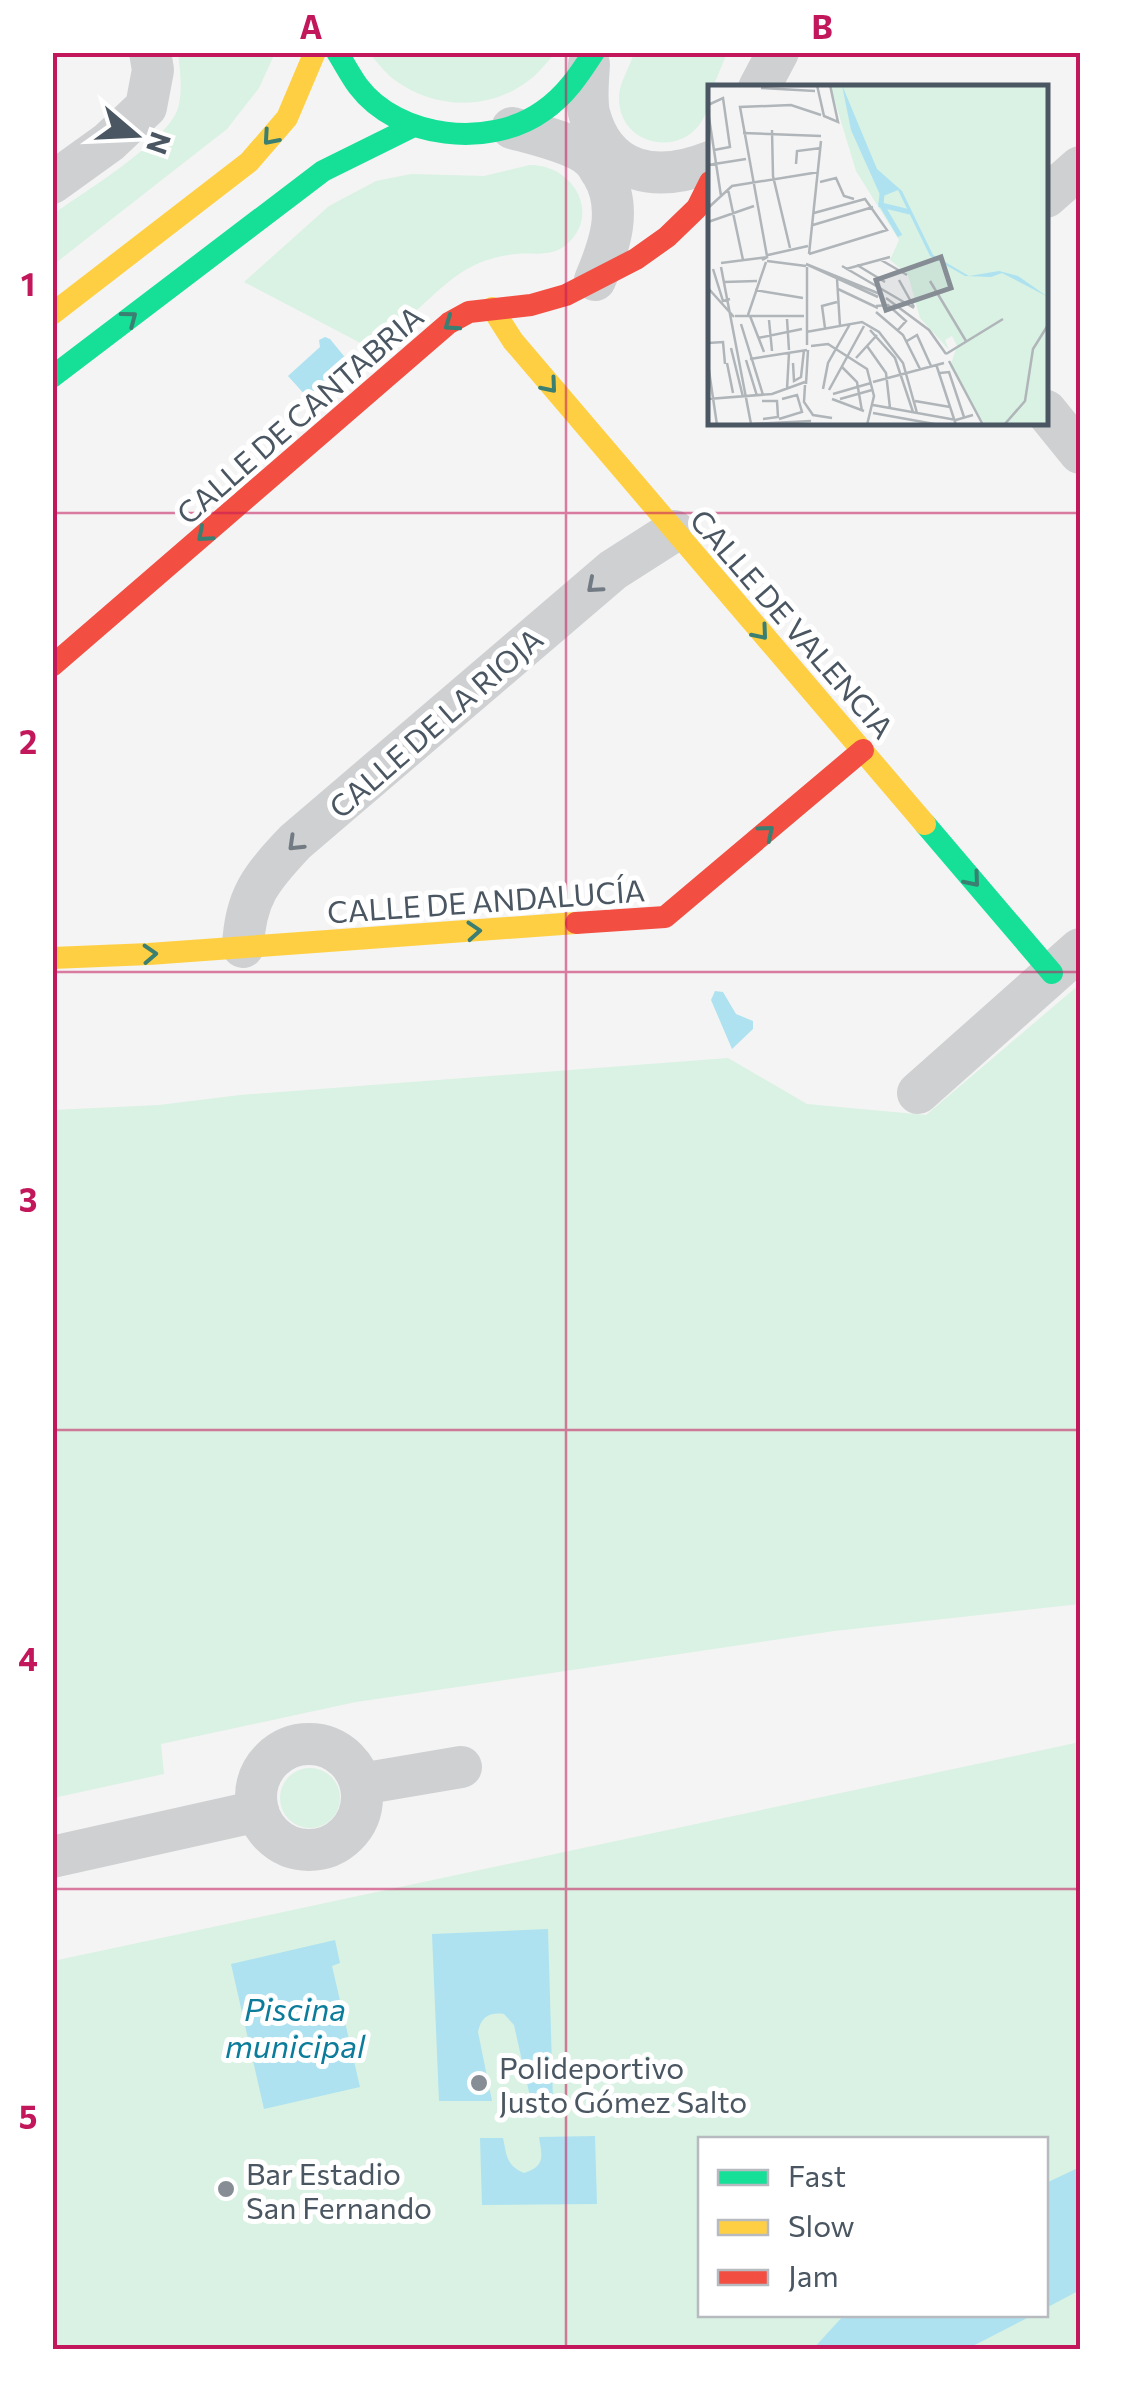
<svg xmlns="http://www.w3.org/2000/svg" width="1133" height="2402" font-family="Commissioner,sans-serif">
  <style>
    .green { fill: #d9f2e3; fill-rule: evenodd }
    .water { fill: #aee2f0 }
    .lines { fill: none; stroke-linecap: round; stroke-linejoin: round }
    .street { stroke: #ced0d2; stroke-width: 42 }
    .fast { stroke: #16e098; stroke-width: 22 }
    .slow { stroke: #ffcf43; stroke-width: 22 }
    .jam { stroke: #f24e42; stroke-width: 22 }
    .oneway { stroke: #3a7f72 }
    .oneway2 { stroke: #727b83 }
    .grid { fill: none; stroke: #c2185b; stroke-width: 2.5; stroke-opacity: 0.55 }
    .poi-dot { fill: #868d94; stroke: #fff; stroke-width: 4 }
    .labels { text-anchor: middle; dominant-baseline: central; stroke-width: 10; stroke-linejoin: round; paint-order: stroke }
    .street-label { font-size: 30px; fill: #4a5661; stroke: #fff }
    .poi-label { font-size: 30px; fill: #4a5661; stroke: #fff; text-anchor: start }
    .water-label { font-size: 32px; font-style: italic; fill: #0c7c9b; stroke: #fff }
    .inset-river { fill: none; stroke: #aee2f0; stroke-width: 5 }
    .inset-road { fill: none; stroke: #b0b5b9; stroke-width: 2.5 }
    .view { fill: #868d94; fill-opacity: 0.15; stroke: #868d94; stroke-width: 5 }
    .inset-edge { fill: none; stroke: #4a5661; stroke-width: 5 }
    .neatline { fill: none; stroke: #c2185b; stroke-width: 4 }
    .grid-label { font-size: 32px; text-anchor: middle; font-weight: bold; fill: #c2185b }
  </style>
  <rect width="100%" height="100%" fill="#f4f4f4"/>
  <!-- green -->
  <g class="green">
    <path d="M178,53H275L259,88L227,129L53,265V214C83,193 168,141 178,108C183,90 180,70 178,53Z"/>
    <path d="M369,53H555C547,62 538,74 528,81C488,111 436,109 396,81C386,74 377,62 369,53Z"/>
    <path d="M634,53H727L713,87L710,88C710,162 619,156 619,98C619,83 630,67 634,53Z"/>
    <path d="M530,165C574,165 601,214 567,244C551,258 535,252 516,254C504,255 490,258 479,263C455,273 437,292 418,309C403,323 387,336 372,349L244,282L329,206L376,181L411,174L484,176Z"/>
    <polygon points="1080,984 1080,1604 834,1631 356,1702 161,1744 164,1774 53,1798 53,1110 159,1105 240,1095 728,1058 807,1104 926,1115"/>
    <path d="M1080,1742V2349H53V1961ZM700,2140H1046V2314H700Z"/>
    <circle cx="310" cy="1798" r="30"/>
  </g>
  <!-- water -->
  <g class="water">
    <polygon points="325,337 330,339 348,361 307,397 288,376 320,347 319,340"/>
    <polygon points="715,991 723,992 736,1014 753,1021 753,1029 732,1049 711,1000"/>
    <path d="M548,1929L553,2101H531L514,2025L504,2014C489,2012 481,2017 478,2032L492,2101H439L432,1934Z"/>
    <polygon points="335,1940 340,1963 332,1966 360,2087 264,2109 231,1964"/>
    <path d="M595,2136L597,2204L482,2205L480,2138H503C507,2156 506,2165 524,2173C546,2166 542,2156 539,2137Z"/>
    <polygon points="1080,2167 1080,2290 1046,2308 1046,2183"/>
    <polygon points="844,2315 845,2314 1033,2315 967,2349 813,2349"/>
  </g>
  <g class="lines">
    <!-- street -->
    <g class="street">
      <path d="M589,64C588,80 586,98 589,113C605,175 657,183 710,162"/>
      <polyline points="759,88 778,52"/>
      <path d="M512,128C533,134 579,144 593,160C597,164 599,169 602,173C623,208 610,245 595,280"/>
      <polyline points="52,183 109,142 146,107 153,70 150,52"/>
      <polyline points="1046,197 1080,167"/>
      <polyline points="1046,411 1080,453"/>
      <path d="M243,947C245,897 261,878 295,842L613,570L674,531"/>
      <polyline points="918,1093 1080,949"/>
      <circle cx="309" cy="1797" r="53"/>
      <polyline points="361,1784 461,1767"/>
      <polyline points="52,1857 258,1811"/>
    </g>
    <!-- fast -->
    <g class="fast">
      <path d="M337,52C344,63 350,75 358,86C398,139 490,149 543,111C566,95 579,75 594,52"/>
      <polyline points="52,377 323,171 414,126"/>
      <polyline points="925,824 1052,973"/>
    </g>
    <!-- slow -->
    <g class="slow">
      <polyline points="492,308 513,341 925,824"/>
      <polyline points="52,314 249,162 287,118 315,52"/>
      <polyline points="52,958 149,954 576,923"/>
    </g>
    <!-- jam -->
    <g class="jam">
      <polyline points="52,666 449,323 469,312 531,305 566,295 636,259 667,237 697,208 710,182"/>
      <polyline points="576,923 665,917 863,750"/>
    </g>
  </g>
  <!-- one-way arrows -->
  <defs><path id="oneway-chevron" d="M-2-3.5L2.5 0L-2 3.5" fill="none" stroke-width="1.6" stroke-linecap="round" stroke-linejoin="round" transform="scale(2.5)"/></defs>
  <g class="oneway">
    <use href="#oneway-chevron" transform="translate(270 138) rotate(131)"/>
    <use href="#oneway-chevron" transform="translate(130 318) rotate(-37)"/>
    <use href="#oneway-chevron" transform="translate(451 324) rotate(145)"/>
    <use href="#oneway-chevron" transform="translate(550 386) rotate(50)"/>
    <use href="#oneway-chevron" transform="translate(204 535) rotate(139)"/>
    <use href="#oneway-chevron" transform="translate(761 633) rotate(50)"/>
    <use href="#oneway-chevron" transform="translate(767 832) rotate(-40)"/>
    <use href="#oneway-chevron" transform="translate(973 880) rotate(50)"/>
    <use href="#oneway-chevron" transform="translate(474 931) rotate(-4)"/>
    <use href="#oneway-chevron" transform="translate(150 954) rotate(-3)"/>
  </g>
  <g class="oneway2">
    <use href="#oneway-chevron" transform="translate(594 586) rotate(139)"/>
    <use href="#oneway-chevron" transform="translate(295 844) rotate(136)"/>
  </g>
  <!-- grid -->
  <path class="grid" d="M566,52V2350M52,513H1080M52,972H1080M52,1430H1080M52,1889H1080"/>
  <!-- markers -->
  <g class="poi-dot">
    <circle cx="479" cy="2083" r="10"/>
    <circle cx="226" cy="2189" r="10"/>
  </g>
  <g class="labels">
    <!-- street labels -->
    <g class="street-label">
      <text transform="translate(299 414) rotate(-41)">CALLE DE CANTABRIA</text>
      <text transform="translate(793 623) rotate(49)">CALLE DE VALENCIA</text>
      <text transform="translate(435 722) rotate(-41)">CALLE DE LA RIOJA</text>
      <text transform="translate(486 900) rotate(-4)">CALLE DE ANDALUCÍA</text>
    </g>
    <!-- poi labels -->
    <g class="poi-label">
      <text x="499" y="2066">Polideportivo<tspan x="499" dy="34">Justo Gómez Salto</tspan></text>
      <text x="246" y="2172">Bar Estadio<tspan x="246" dy="34">San Fernando</tspan></text>
    </g>
    <!-- water labels -->
    <g class="water-label">
      <text x="295" y="2008">Piscina<tspan x="295" dy="37">municipal</tspan></text>
    </g>
  </g>
  <!-- overview -->
  <g transform="translate(708 85)">
    <rect width="340" height="340" fill="#f4f4f4"/>
    <path d="M122,0H340V340H277L242,282L249,261L244,251L237,255L241,265L212,233L200,190L182,175L191,155L148,86Z" fill="#d9f2e3"/>
    <path d="M134,0L169,84L194,106L225,170L261,191L291,186L310,191L340,212L294,188L283,192L257,191L222,171L190,105L173,112L143,45Z" fill="#aee2f0"/>
    <path class="inset-river" d="M174,109L173,120L202,127M172,117L192,151"/>
    <path class="inset-road" d="M109,0L116,31L130,37L122,0M53,3L107,6M0,20L15,13L22,62L6,65M0,26L13,111M64,45L65,91L82,163M35,48L113,51M88,79L89,66L113,63M0,80L38,74M112,97L128,93L136,111L146,114M20,104L35,175M0,123L24,101L111,87M0,137L46,121M105,140L165,122M101,169L179,145L157,114L106,128M101,169L113,56M60,170L100,161M59,171L32,22L83,20L113,30M173,175L199,190M59,176L98,181M13,178L60,172L54,175M149,180L177,197M134,181L206,223M13,182L43,339L103,336M99,182V260M5,184L15,216L22,214M138,184L182,172M129,194L132,241M191,195L206,222M222,196L258,256M16,197L49,196M0,203L26,232M130,204L170,223M47,205L95,213M170,212L98,179L172,209M178,213L221,245L238,269M168,221L180,220L198,236L190,245M168,227L195,250L212,284M40,230L58,177M27,231H96M42,231L56,267M79,234L81,265M61,235L64,266M33,239L55,310M117,243L114,221L129,217M162,245L187,273L205,327M98,247L154,237L171,247L195,278L209,328M50,253L94,244M199,256L209,250L223,281M0,258L15,257L17,279M103,261L120,259L159,284L166,311L159,340M159,261L178,288L182,323M23,263L35,312M238,269L295,234M148,273L169,250M42,274L99,265M38,275L49,311M241,276L275,340M19,278L25,308M85,278L86,296L93,292L96,265M0,279L9,340M228,279L248,340M134,282L149,297L154,326M232,288L241,287L256,332M165,297L236,278M98,299L100,265M97,300L96,317L105,330L124,333M79,304L81,268M115,304L120,278L142,239M121,305L156,241M125,309L163,298M0,314L64,309L97,297M124,314L156,326M132,314L164,305M54,316H69L70,332L55,334M207,316L242,322M165,320L248,335L265,330M165,328L232,340M71,334L94,327L89,310L74,314M296,340L317,316L325,264L340,240"/>
    <path class="view" d="M233,172L243,203L178,225L168,195Z"/>
    <rect width="340" height="340" class="inset-edge"/>
  </g>
  <!-- border -->
  <rect width="1133" height="2402" fill="none" stroke="#ffffff" stroke-width="110"/>
  <!-- legend -->
  <rect x="698" y="2137" width="350" height="180" fill="#ffffff" stroke="#b7bbc0" stroke-width="2.5"/>
  <rect x="718" y="2170" width="50" height="15" fill="#16e098" stroke="#b7bbc0" stroke-width="2.5"/>
  <text x="788" y="2187" font-size="30" fill="#4a5661">Fast</text>
  <rect x="718" y="2220" width="50" height="15" fill="#ffcf43" stroke="#b7bbc0" stroke-width="2.5"/>
  <text x="788" y="2237" font-size="30" fill="#4a5661">Slow</text>
  <rect x="718" y="2270" width="50" height="15" fill="#f24e42" stroke="#b7bbc0" stroke-width="2.5"/>
  <text x="788" y="2287" font-size="30" fill="#4a5661">Jam</text>
  <!-- north arrow -->
  <g transform="translate(135 135) rotate(109)" stroke="#ffffff" stroke-width="8" paint-order="stroke">
  <path d="M0-8L18 38L0 25L-18 38Z" fill="#4a5661"/>
  <text y="-15" font-size="28" font-weight="bold" text-anchor="middle" fill="#4a5661">N</text>
  </g>
  <rect x="55" y="55" width="1023" height="2292" class="neatline"/>
  <g class="grid-label">
    <text x="311" y="39">A</text>
    <text x="822" y="39">B</text>
    <text x="28" y="296">1</text>
    <text x="28" y="754">2</text>
    <text x="28" y="1212">3</text>
    <text x="28" y="1671">4</text>
    <text x="28" y="2129">5</text>
  </g>
</svg>
